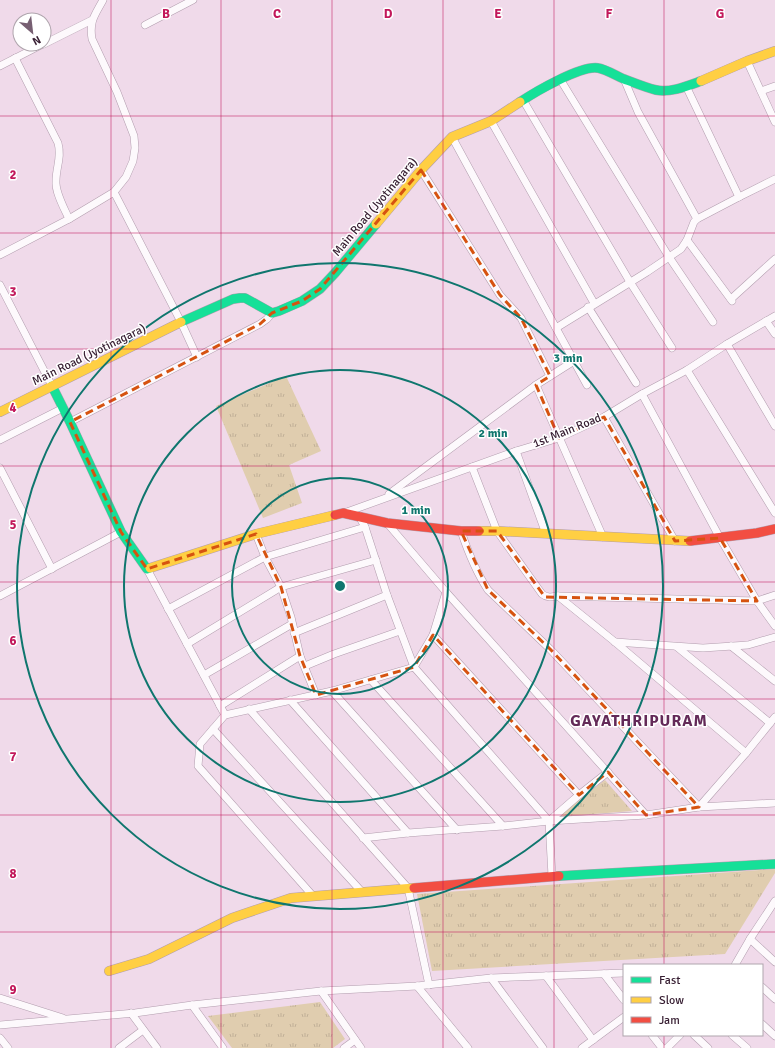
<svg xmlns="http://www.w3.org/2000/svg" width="775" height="1048" font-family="Signika,sans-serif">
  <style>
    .park { fill: url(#park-tufts) }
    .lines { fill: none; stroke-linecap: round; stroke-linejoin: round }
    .street-casing { stroke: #b29dae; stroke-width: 8 }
    .fast-casing { stroke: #b29dae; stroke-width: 10 }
    .slow-casing { stroke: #b29dae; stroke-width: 10 }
    .jam-casing { stroke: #b29dae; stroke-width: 10 }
    .street { stroke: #fdf9fc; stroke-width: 7 }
    .fast { stroke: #16e098; stroke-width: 9 }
    .slow { stroke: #ffcf43; stroke-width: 9 }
    .jam { stroke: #f24e42; stroke-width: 9 }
    .marked { fill: none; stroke: #d65310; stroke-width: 3; stroke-dasharray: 8 5; stroke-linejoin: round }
    .grid { fill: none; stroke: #c2185b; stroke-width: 1; stroke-opacity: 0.55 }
    .ring { fill: none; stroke: #0f766e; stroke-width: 2 }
    .labels { text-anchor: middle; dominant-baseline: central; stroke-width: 3; stroke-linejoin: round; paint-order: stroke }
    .street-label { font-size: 12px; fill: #361d31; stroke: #fff }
    .district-label { font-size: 16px; font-weight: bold; letter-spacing: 1px; fill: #632a58; stroke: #fff }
    .grid-label { font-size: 13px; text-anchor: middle; font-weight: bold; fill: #c2185b; stroke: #fff; stroke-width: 3; stroke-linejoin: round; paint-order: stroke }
    .centre { fill: #0f766e; stroke: #fff; stroke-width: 2 }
    .ring-label { font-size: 12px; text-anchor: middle; font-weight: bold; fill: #0f766e; stroke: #fff; stroke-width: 3; stroke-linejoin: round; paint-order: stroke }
  </style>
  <defs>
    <pattern id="park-tufts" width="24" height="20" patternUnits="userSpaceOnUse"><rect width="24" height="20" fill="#e0cdaf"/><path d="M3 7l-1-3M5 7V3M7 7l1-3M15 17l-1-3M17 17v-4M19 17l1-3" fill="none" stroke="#c1b097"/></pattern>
  </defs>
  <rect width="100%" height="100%" fill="#f0daea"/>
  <!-- park -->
  <g class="park">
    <polygon points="286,376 321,451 289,465 302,503 263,518 216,406"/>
    <polygon points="605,780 632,811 556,817"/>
    <polygon points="775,869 775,873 725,954 432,971 417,894"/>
    <polygon points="320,1002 345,1039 333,1048 232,1048 208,1016"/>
  </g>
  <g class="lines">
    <!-- street casing -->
    <g class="street-casing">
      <g id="street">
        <polyline points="145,25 193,0"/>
        <polyline points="44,44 92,20"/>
        <path d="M15,58L58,143C62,157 56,167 56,181C55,192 64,208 69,219"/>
        <polyline points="747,61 775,122"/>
        <polyline points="0,66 43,44"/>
        <polyline points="560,79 669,257 713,322"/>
        <polyline points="624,79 638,112 697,219"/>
        <polyline points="686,86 739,197"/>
        <polyline points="761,91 775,86"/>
        <polyline points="523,100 630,282 672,348"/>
        <polyline points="491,121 594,303"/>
        <polyline points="452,137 587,385"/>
        <polyline points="421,170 500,295 521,318 550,376"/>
        <polyline points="114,192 181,322 197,357"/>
        <polyline points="687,240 732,301"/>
        <path d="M0,255L69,219L114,192L126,177L133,161L135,148L134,136L117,92L92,39C89,21 95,15 103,0"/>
        <polyline points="0,285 52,386"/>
        <polyline points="731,299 775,259"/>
        <polyline points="588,307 636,383"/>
        <polyline points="766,321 775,334"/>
        <polyline points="556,328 647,272 681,249 687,240 694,222 697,219 739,197 775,179"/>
        <polyline points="727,344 775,426"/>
        <polyline points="687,370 775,513"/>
        <polyline points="536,385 603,537"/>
        <polyline points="642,394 720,538 757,601 775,626"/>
        <polyline points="604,417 675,541"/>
        <polyline points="70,422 260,324 267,319 272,313"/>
        <polyline points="0,440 63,408"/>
        <polyline points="516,451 546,534"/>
        <path d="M472,467L497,531L542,594C547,598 551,597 557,596L757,601L775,595"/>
        <polyline points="0,468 52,569"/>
        <polyline points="389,494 536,385 574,361"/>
        <polyline points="344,513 516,451 559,438 604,417 642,394 687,370 727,344 775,316"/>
        <polyline points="359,516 365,527 387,595 414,667 549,821 552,876"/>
        <polyline points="387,523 446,592 646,815"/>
        <path d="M461,531C468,552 476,572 488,590L550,649L699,807L746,753L775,717"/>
        <polyline points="256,534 265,557 281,587 291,617 300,656 316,695"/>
        <polyline points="147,569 225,715"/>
        <polyline points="0,596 121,532"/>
        <polyline points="558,596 615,642 746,753"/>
        <polyline points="168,609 265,557 365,527"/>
        <polyline points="294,633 387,595"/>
        <polyline points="433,635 579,795"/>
        <polyline points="615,642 703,648 748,645 775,637"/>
        <polyline points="187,644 281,587 376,560"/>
        <polyline points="731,646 775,681"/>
        <polyline points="677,647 770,723"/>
        <polyline points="305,666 334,654 400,631"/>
        <polyline points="204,675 292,624"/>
        <polyline points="371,680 503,826"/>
        <polyline points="332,691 457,830"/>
        <polyline points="290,700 408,833"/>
        <polyline points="220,706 300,656"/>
        <polyline points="249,709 408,888 429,985"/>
        <polyline points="213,729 362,892"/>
        <polyline points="549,821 579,795 608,772"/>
        <polyline points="363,838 408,833 503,826 549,821 646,815 699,807 775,803"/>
        <polyline points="313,896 198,766 200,744 225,715 332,691 414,667 433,635 446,592"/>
        <polyline points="750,939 775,962"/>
        <polyline points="735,965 750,939 775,901"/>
        <polyline points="604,974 624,1000"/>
        <polyline points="546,976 593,1040"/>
        <polyline points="491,978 543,1048"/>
        <polyline points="417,986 468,1048"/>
        <polyline points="762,987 775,999"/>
        <polyline points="321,991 361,1048"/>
        <polyline points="0,998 63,1018"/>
        <polyline points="192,1005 223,1048"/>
        <polyline points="131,1013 157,1048"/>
        <polyline points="762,1024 775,1036"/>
        <polyline points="0,1025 135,1013 192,1005 321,991 417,986 491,978 624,973"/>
        <polyline points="652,1035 662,1048"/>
        <polyline points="694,1035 708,1048"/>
        <polyline points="732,1035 747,1048"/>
        <polyline points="0,1038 8,1048"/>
        <polyline points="119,1048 143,1030"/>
        <polyline points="344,1048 355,1040"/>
        <polyline points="582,1048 624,1017"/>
        <polyline points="667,1048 680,1035"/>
      </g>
    </g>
    <!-- fast casing -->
    <g class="fast-casing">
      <g id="fast">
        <path d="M520,102C535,92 581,65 598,68C605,69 617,76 624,79C632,82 647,88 656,90C670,93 687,86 701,81"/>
        <polyline points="181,322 233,299 240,298 245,298 272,313 279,311 302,301 320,289 335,273 376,224"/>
        <polyline points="52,386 70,422 121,532 147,569 150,568"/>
        <polyline points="559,876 775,864"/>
      </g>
    </g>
    <!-- slow casing -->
    <g class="slow-casing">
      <g id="slow">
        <polyline points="701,81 747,61 775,51"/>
        <polyline points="376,224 421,170 452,137 491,121 520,102"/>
        <polyline points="0,412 181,322"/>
        <polyline points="479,531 497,531 690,541"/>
        <polyline points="150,568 256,534 335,515"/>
        <polyline points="109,971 149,959 232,918 291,898 414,888"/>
      </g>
    </g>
    <!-- jam casing -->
    <g class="jam-casing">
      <g id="jam">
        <polyline points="335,515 343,513 387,523 461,531 479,531"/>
        <polyline points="690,541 757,533 775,529"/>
        <polyline points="414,888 559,876"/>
      </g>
    </g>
    <!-- street -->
    <use href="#street" class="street"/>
    <!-- fast -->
    <use href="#fast" class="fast"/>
    <!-- slow -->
    <use href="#slow" class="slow"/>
    <!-- jam -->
    <use href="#jam" class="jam"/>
  </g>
  <!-- marked area -->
  <path class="marked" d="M421,170L500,295L521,318L550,376L536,385L559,438L604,417L675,541L720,538L757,601L545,597L497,531H461L488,590L550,649L699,807L646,815L608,772L579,795L433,635L414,667L316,695L300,656L281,587L256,534L147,569L121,532L70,422L260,324L272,313L302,301L320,289Z"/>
  <!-- grid -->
  <path class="grid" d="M111,0V1048M221,0V1048M332,0V1048M443,0V1048M554,0V1048M664,0V965M0,116H775M0,233H775M0,349H775M0,466H775M0,582H775M0,699H775M0,815H775M0,932H775M664,1035V1048"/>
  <!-- distance rings -->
  <g class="ring">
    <circle cx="340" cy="586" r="108"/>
    <circle cx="340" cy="586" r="216"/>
    <circle cx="340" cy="586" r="323"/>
  </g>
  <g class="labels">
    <!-- street labels -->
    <g class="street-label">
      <text transform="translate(375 207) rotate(-50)">Main Road (Jyotinagara)</text>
      <text transform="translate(89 355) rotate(-26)">Main Road (Jyotinagara)</text>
      <text transform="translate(567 431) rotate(-22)">1st Main Road</text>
    </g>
    <!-- district labels -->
    <g class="district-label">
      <text x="639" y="721">GAYATHRIPURAM</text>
    </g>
  </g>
  <g class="grid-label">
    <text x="166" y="18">B</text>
    <text x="277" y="18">C</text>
    <text x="388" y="18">D</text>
    <text x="498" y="18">E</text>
    <text x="609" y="18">F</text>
    <text x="720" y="18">G</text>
    <text x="13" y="179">2</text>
    <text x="13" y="296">3</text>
    <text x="13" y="412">4</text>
    <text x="13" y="529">5</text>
    <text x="13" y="645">6</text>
    <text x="13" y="761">7</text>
    <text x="13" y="878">8</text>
    <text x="13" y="994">9</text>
  </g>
  <circle cx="340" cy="586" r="6" class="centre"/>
  <g class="ring-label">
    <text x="568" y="362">3 min</text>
    <text x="493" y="437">2 min</text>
    <text x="416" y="514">1 min</text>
  </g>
  <!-- legend -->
  <rect x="623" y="964" width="140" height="72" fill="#ffffff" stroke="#afa5ad"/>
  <rect x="631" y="977" width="20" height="6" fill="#16e098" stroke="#afa5ad"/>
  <text x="659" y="984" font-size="12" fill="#361d31">Fast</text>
  <rect x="631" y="997" width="20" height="6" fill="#ffcf43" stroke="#afa5ad"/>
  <text x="659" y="1004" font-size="12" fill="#361d31">Slow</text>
  <rect x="631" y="1017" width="20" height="6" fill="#f24e42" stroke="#afa5ad"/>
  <text x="659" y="1024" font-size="12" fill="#361d31">Jam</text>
  <!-- north arrow -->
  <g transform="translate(32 32) rotate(152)"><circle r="19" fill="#ffffff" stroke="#afa5ad"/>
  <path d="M0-3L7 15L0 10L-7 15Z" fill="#775f72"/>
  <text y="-6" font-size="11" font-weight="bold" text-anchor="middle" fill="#361d31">N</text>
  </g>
</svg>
